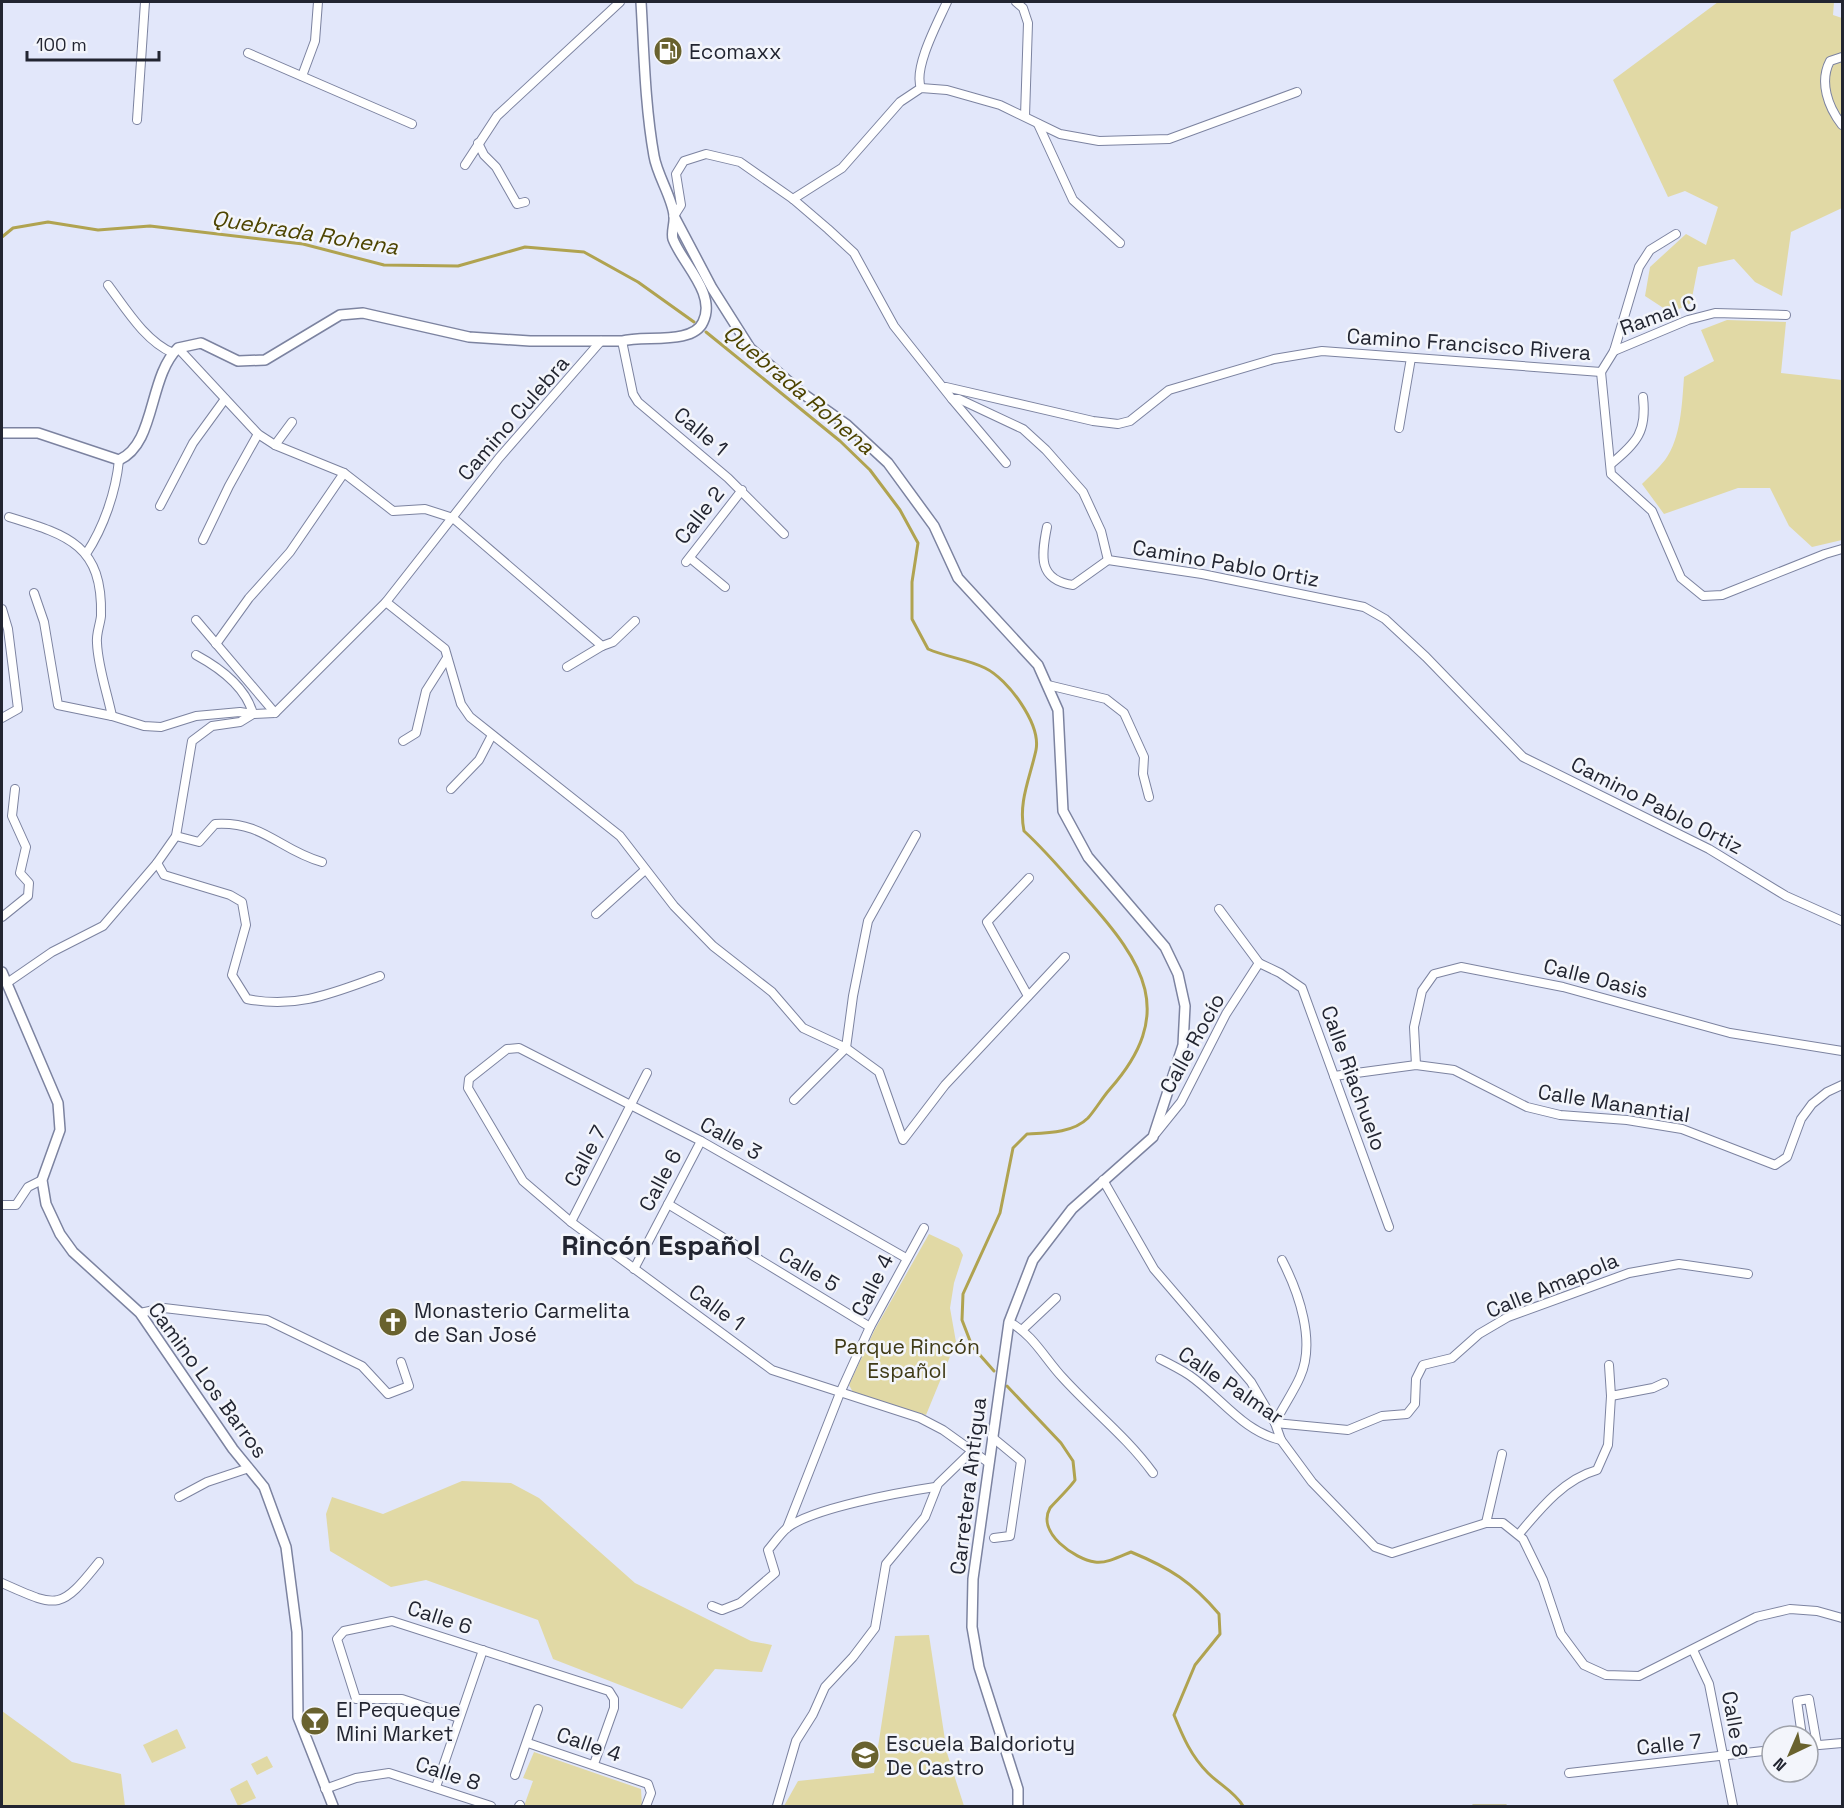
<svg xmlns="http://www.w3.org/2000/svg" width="1844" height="1808" font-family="'Space Grotesk',sans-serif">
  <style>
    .green { fill: #e1d9a5 }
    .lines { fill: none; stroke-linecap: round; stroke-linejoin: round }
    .stream { stroke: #b0a350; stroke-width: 3 }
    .minor-casing { stroke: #7c83a0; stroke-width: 10 }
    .tertiary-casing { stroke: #7c83a0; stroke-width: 12 }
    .minor { stroke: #fff; stroke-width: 8 }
    .tertiary { stroke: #fff; stroke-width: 9 }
    .labels { text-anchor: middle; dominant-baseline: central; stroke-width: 5; stroke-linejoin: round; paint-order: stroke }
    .poi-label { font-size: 21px; fill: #222531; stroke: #f3f5fb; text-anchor: start }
    .street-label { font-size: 21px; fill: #222531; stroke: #f3f5fb }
    .park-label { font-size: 21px; fill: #3f3a16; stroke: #f3f5fb }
    .water-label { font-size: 22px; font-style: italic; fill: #4d4400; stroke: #f3f5fb }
    .district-label { font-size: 27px; font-weight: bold; fill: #222531; stroke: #f3f5fb }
  </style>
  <rect width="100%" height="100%" fill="#e2e7fa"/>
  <!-- green -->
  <g class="green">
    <polygon points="1718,2 1834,2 1833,15 1842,18 1842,208 1791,232 1782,296 1755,282 1734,259 1698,267 1691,303 1671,313 1645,296 1650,267 1686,234 1706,245 1718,207 1685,191 1668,197 1613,80"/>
    <path d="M1727,320L1786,322L1781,373L1842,380V540L1812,547L1789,526L1770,488H1738L1664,514L1642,484C1649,477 1658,469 1665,460C1681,438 1682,404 1684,377L1714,361L1701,330Z"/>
    <polygon points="929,1234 959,1248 963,1255 954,1283 950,1308 956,1342 926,1415 854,1394 849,1385 874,1331"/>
    <polygon points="462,1481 511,1483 539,1498 635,1583 751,1641 772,1645 762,1672 715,1669 682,1709 553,1659 538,1620 426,1580 391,1587 330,1551 326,1514 332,1497 383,1514"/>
    <polygon points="929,1635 947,1753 964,1806 784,1806 798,1781 874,1773 895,1636"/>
    <polygon points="2,1711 72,1762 121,1774 125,1806 2,1806"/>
    <polygon points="177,1729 186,1748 152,1763 143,1745"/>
    <polygon points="534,1752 641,1789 642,1806 524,1806 533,1781 523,1778"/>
    <polygon points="267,1756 273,1767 257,1775 251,1764"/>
    <polygon points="247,1780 256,1798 238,1806 230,1789"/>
  </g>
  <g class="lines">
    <!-- stream -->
    <g class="stream">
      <polyline points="2,237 13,228 48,222 98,230 150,226 303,244 384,265 458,266 525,247 584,252 638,282 694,322"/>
      <path d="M706,332L840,441L870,470L900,510L918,543L912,582V619L928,649C946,657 967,659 985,668C1008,679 1041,724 1036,750C1030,778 1018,802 1024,831C1047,852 1066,875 1086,898C1144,963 1177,1013 1110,1089C1102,1098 1096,1109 1088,1118C1073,1133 1047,1133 1027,1134L1013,1148L1000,1213L963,1294L962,1320L972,1346L994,1371"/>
      <path d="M1007,1386L1061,1443L1073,1461L1075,1480C1070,1488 1053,1504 1050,1508C1036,1533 1075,1559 1095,1562C1106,1564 1121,1556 1131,1552C1170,1568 1192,1582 1219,1614L1220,1634L1195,1665L1174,1715C1183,1737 1191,1756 1208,1773C1220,1785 1235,1792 1243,1806"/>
      <polyline points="1473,1806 1506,1806"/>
    </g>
    <!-- minor casing -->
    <g class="minor-casing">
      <g id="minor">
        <polyline points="1016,2 1023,8 1028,23 1025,116"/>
        <polyline points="248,53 412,124"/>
        <path d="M1842,57L1830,61C1819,82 1828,107 1842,125"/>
        <polyline points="302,76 315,41 318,2"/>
        <path d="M921,88C913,68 938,22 947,2"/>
        <polyline points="137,120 145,2"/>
        <polyline points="1038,124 1073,200 1120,243"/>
        <polyline points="478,143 484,155 496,167 517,204 525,202"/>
        <polyline points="465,165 497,116 620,2"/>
        <polyline points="793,199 842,168 900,102 921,88 947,90 1000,105 1060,134 1099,141 1169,139 1297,92"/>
        <polyline points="674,216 681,205 676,174 684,161 706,154 740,162 793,199 828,229 854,253 894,326 952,399 959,399 1023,429 1046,450 1083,492 1101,531 1108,560"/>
        <path d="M108,285C126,309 145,341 173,353"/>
        <polyline points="622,341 633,394 638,402 728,478 784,534"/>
        <polyline points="178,348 258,434 275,445 344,473 393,511 425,509 453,518 602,646 613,642 635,621"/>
        <polyline points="1614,351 1688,320 1715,313 1786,315"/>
        <polyline points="1601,372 1611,474 1652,511 1681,578 1703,596 1722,595 1825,554 1842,549"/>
        <polyline points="1601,372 1614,351 1639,267 1650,250 1676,234"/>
        <polyline points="946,387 1093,421 1118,424 1130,421 1169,390 1274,359 1322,351 1601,372"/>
        <polyline points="952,399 1006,463"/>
        <polyline points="1399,428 1411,358"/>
        <polyline points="275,445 292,422"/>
        <path d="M1611,464C1637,442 1647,432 1643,397"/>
        <polyline points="160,506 193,443 225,399"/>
        <path d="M9,517C68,535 103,545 101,616C100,625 96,634 97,643C98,667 107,692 112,716"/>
        <path d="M1047,527C1041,556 1038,580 1073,585L1108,560"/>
        <polyline points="203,540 229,486 258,434"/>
        <path d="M86,554C104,527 116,491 119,460"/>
        <polyline points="690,558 725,587"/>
        <polyline points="1108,560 1202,574 1364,607 1385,619 1426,657 1523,757 1709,849 1786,896 1842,921"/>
        <polyline points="686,562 742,490"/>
        <path d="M34,593L44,622L58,705L112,716L144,726L161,727L196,716L240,712L253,714C246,687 220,668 196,655"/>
        <polyline points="386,602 445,649 461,704 470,717 620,836 674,906 713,946 772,992 803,1028 846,1048 879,1072 903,1140 945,1085 1065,957"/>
        <polyline points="2,609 8,629 18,709 2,718"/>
        <polyline points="196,620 275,713"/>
        <polyline points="216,644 249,598 290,552 344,473"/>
        <polyline points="567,667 602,646"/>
        <polyline points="1048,685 1106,699 1124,713 1144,757 1143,774 1149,797"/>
        <polyline points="403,741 416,733 426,691 447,658"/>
        <polyline points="451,789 479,760 492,735"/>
        <path d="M176,836L199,842L215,824C264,821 279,850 322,862"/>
        <path d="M157,863L164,875L230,895L242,902L246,925L232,975L247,999C297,1009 333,993 380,976"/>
        <polyline points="1219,909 1259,963"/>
        <polyline points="596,914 645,870"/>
        <polyline points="2,917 28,896 29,883 20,873 26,847 12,816 15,789"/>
        <polyline points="1259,963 1280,973 1302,988 1389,1227"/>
        <polyline points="7,983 52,952 103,926 157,863 176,836 192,741 212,726 240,722 253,714 275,713 386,602 499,458 601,341"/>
        <polyline points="1028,996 987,922 1029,878"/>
        <polyline points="1416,1065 1414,1027 1422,991 1434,974 1461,967 1563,987 1730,1033 1842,1051"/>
        <polyline points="1334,1076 1416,1065 1454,1070 1527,1107 1560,1115 1627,1120 1682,1129 1775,1165 1787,1157 1801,1119 1812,1104 1827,1092 1842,1085"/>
        <polyline points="794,1100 846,1048 853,996 868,921 916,835"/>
        <polyline points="1156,1133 1181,1102 1226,1014 1259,963"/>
        <polyline points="1103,1180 1154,1269 1251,1382 1275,1423 1281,1440 1312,1482 1375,1547 1392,1553 1486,1523 1503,1523 1523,1539 1543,1580 1561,1634 1584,1665 1606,1675 1639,1676 1756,1617 1790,1609 1817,1611 1842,1618"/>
        <polyline points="668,1204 870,1327"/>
        <polyline points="2,1205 16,1205 28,1187 42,1180"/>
        <polyline points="571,1222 647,1073"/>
        <polyline points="906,1258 701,1141 519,1048 507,1049 469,1079 468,1088 523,1181 571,1222 772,1370 920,1418 943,1430 989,1463"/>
        <path d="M1282,1260C1299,1293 1316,1342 1300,1377C1293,1393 1282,1408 1275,1423L1348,1430L1382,1416L1407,1414L1415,1404L1416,1379L1423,1365L1452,1358L1479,1334L1508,1317L1629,1273L1679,1264L1748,1274"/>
        <polyline points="634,1269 701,1141"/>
        <polyline points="140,1313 164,1308 267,1320 362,1366 388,1394 409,1386 401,1362"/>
        <path d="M1009,1322C1033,1334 1045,1359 1063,1378C1093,1411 1127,1437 1153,1473"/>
        <polyline points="1023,1329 1056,1298"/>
        <path d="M1160,1359C1170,1364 1180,1369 1189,1375C1220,1396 1243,1432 1281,1440"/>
        <polyline points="1609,1365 1611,1396 1653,1388 1664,1383"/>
        <polyline points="992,1437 1021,1461 1010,1536 994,1538"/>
        <polyline points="179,1497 207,1482 249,1468"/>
        <polyline points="1486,1523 1502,1454"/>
        <polyline points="787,1528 840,1393 870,1327 924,1228"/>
        <path d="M1519,1534C1540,1509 1564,1479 1597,1470L1608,1445L1611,1396"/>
        <path d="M2,1583C58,1608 60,1611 99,1562"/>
        <path d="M712,1606L722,1610L740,1603L775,1573L768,1550C774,1543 780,1534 787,1528C812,1508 902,1492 935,1487"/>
        <polyline points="1693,1650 1709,1684 1733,1806"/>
        <polyline points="459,1718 402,1699 356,1699 337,1639 344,1631 392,1621 609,1691 614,1699 614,1708 594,1764"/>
        <polyline points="1802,1736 1797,1701 1809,1699 1817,1745"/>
        <polyline points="528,1743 648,1784 651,1793 646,1806"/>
        <polyline points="1808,1746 1842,1743"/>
        <polyline points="1569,1773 1772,1750"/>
        <polyline points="515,1775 538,1709"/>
        <polyline points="436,1787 483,1650"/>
        <polyline points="325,1789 356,1778 389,1773 491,1806"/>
        <polyline points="519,1806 520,1805"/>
        <polyline points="777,1806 796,1741 813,1714 825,1687 853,1657 875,1628 886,1564 925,1517 938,1484 972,1451"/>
      </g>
    </g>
    <!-- tertiary casing -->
    <g class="tertiary-casing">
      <g id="tertiary">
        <polyline points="674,216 712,288 750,348 802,393 847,425 888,463 934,526 958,578 1038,665 1058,710 1063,811 1088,857 1165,947 1178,974 1185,1006 1183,1045 1153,1137 1072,1209 1033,1260 1009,1322 973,1579 972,1627 979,1667 1018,1789 1018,1806"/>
        <path d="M2,433H38L119,460C156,444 148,377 178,348L201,343L238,361L265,360L340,315L363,313L469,337L530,341H622C644,335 693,345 703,322C717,294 682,263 673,239C671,231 675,224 674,216C673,199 657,175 654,156C645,106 644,52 641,2"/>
        <polyline points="2,972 58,1103 60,1130 42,1180 46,1204 60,1234 73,1252 140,1313 233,1449 264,1487 286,1547 297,1632 298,1717 333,1806"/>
      </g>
    </g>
    <!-- minor -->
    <use href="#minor" class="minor"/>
    <!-- tertiary -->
    <use href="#tertiary" class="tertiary"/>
  </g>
  <!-- icons -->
  <defs>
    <g id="fuel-disc" transform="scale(1.5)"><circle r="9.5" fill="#69622e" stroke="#f3f5fb"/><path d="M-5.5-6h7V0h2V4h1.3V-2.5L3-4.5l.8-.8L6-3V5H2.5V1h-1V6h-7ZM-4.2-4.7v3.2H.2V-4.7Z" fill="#fff"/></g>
    <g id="church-disc" transform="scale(1.5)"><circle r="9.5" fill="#69622e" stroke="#f3f5fb"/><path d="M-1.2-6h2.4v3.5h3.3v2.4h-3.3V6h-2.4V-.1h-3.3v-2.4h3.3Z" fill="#fff"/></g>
    <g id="bar-disc" transform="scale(1.5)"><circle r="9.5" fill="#69622e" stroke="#f3f5fb"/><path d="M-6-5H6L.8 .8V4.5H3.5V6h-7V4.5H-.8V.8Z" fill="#fff"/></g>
    <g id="school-disc" transform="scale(1.5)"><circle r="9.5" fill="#69622e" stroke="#f3f5fb"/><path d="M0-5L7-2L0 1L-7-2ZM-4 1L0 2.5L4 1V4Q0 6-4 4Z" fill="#fff"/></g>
  </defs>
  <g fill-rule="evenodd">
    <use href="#fuel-disc" x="668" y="51"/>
    <use href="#church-disc" x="393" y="1322"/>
    <use href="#bar-disc" x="315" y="1721"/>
    <use href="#school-disc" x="865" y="1755"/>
  </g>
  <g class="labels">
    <!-- poi labels -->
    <g class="poi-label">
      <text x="689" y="51">Ecomaxx</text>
      <text x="414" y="1310">Monasterio Carmelita<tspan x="414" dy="24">de San José</tspan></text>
      <text x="336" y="1709">El Pequeque<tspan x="336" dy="24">Mini Market</tspan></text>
      <text x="886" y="1743">Escuela Baldorioty<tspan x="886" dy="24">De Castro</tspan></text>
    </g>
    <!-- street labels -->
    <g class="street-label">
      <text transform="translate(1658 315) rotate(-20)">Ramal C</text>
      <text transform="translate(1469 344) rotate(4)">Camino Francisco Rivera</text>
      <text transform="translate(513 418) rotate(-49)">Camino Culebra</text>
      <text transform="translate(701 431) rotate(40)">Calle 1</text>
      <text transform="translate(699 515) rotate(-52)">Calle 2</text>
      <text transform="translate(1226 563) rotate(10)">Camino Pablo Ortiz</text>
      <text transform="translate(1657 805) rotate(27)">Camino Pablo Ortiz</text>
      <text transform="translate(1596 978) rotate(14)">Calle Oasis</text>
      <text transform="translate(1192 1043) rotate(-61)">Calle Rocío</text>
      <text transform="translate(1354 1078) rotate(70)">Calle Riachuelo</text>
      <text transform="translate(1614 1103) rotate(9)">Calle Manantial</text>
      <text transform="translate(731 1138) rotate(29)">Calle 3</text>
      <text transform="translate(585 1156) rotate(-62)">Calle 7</text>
      <text transform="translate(660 1180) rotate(-62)">Calle 6</text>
      <text transform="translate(809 1269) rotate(31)">Calle 5</text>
      <text transform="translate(872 1285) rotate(-63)">Calle 4</text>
      <text transform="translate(1552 1285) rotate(-22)">Calle Amapola</text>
      <text transform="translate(717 1307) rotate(36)">Calle 1</text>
      <text transform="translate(208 1380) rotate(54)">Camino Los Barros</text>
      <text transform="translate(1231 1385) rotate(34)">Calle Palmar</text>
      <text transform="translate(968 1486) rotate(-83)">Carretera Antigua</text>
      <text transform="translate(440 1617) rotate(18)">Calle 6</text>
      <text transform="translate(1735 1724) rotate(80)">Calle 8</text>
      <text transform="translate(589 1744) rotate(19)">Calle 4</text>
      <text transform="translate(1669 1744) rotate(-6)">Calle 7</text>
      <text transform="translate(448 1773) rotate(18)">Calle 8</text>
    </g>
    <!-- park labels -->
    <g class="park-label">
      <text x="907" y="1346">Parque Rincón<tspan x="907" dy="24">Español</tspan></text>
    </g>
    <!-- water labels -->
    <g class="water-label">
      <text transform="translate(305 232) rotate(9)">Quebrada Rohena</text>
      <text transform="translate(799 389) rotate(40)">Quebrada Rohena</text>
    </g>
    <!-- district labels -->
    <g class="district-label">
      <text x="661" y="1245">Rincón Español</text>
    </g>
  </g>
  <!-- border -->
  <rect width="1844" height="1808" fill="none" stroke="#222531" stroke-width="6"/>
  <!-- north arrow -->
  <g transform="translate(1790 1754) rotate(224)"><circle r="28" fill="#f3f5fb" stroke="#9fa2aa" stroke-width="1.5"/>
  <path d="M0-4.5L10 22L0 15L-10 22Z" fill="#69622e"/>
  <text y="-9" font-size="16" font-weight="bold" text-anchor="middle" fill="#222531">N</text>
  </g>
  <!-- scale -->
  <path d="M27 51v9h132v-9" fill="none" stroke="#222531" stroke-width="3"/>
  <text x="36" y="51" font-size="18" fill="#222531" stroke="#f3f5fb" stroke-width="4.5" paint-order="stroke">100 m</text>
</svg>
